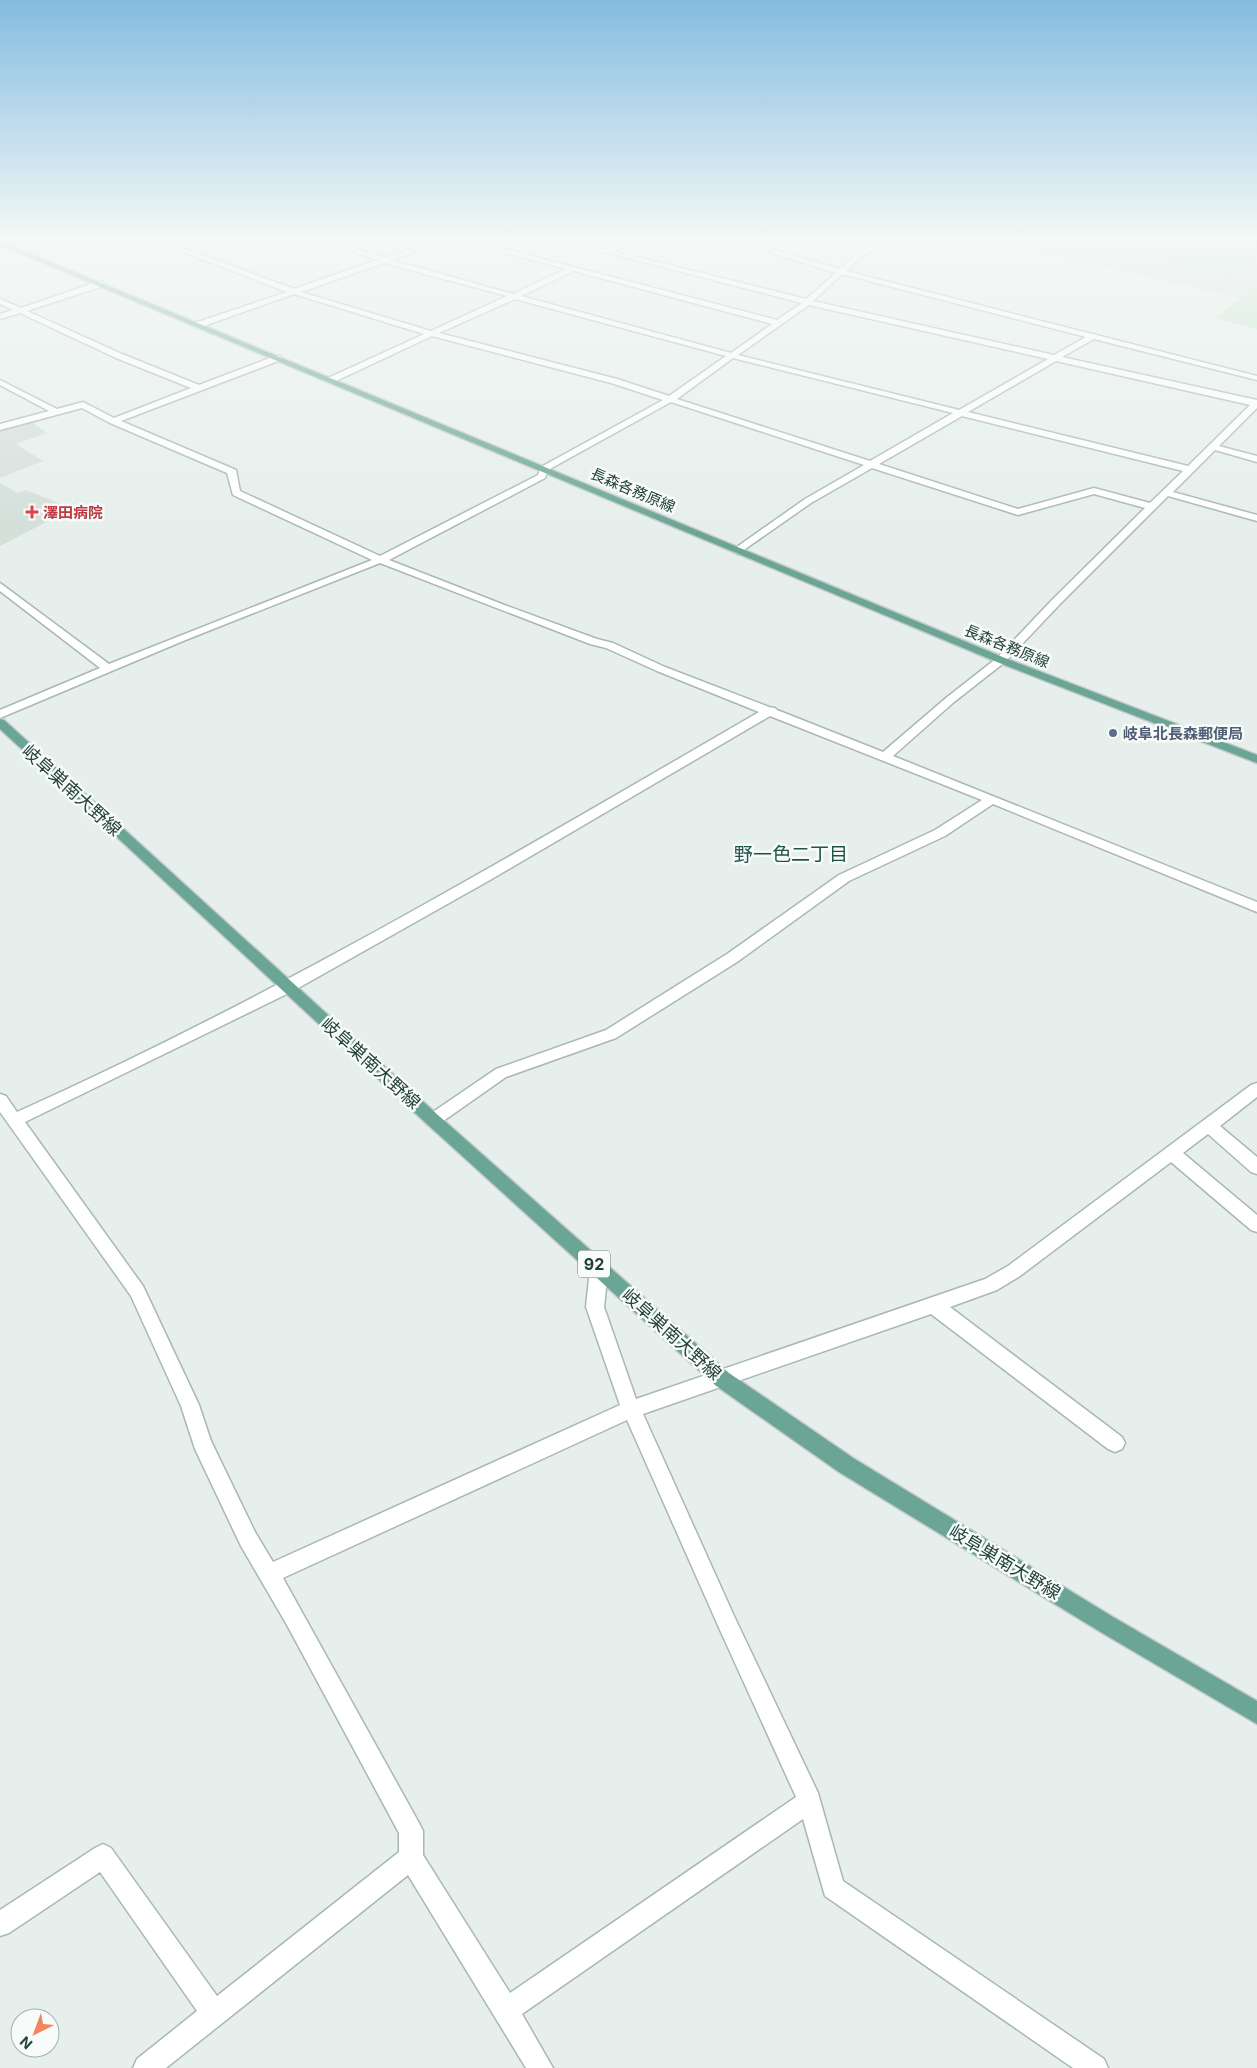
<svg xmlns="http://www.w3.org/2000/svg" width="1257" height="2068" font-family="Inter,'Noto Sans JP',sans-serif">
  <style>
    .built { fill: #d4dfda }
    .green { fill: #bfe0c8 }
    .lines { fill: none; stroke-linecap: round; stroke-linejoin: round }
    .minor-casing { stroke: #a8b8b2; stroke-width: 3 }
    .major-casing { stroke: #c2cac8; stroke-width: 3 }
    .minor { fill: #fff; fill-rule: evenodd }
    .major { fill: #6aa596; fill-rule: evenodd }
    .health-dot { fill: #e0444e; stroke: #f7fbf9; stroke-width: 2 }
    .service-dot { fill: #5c6f8a; stroke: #f7fbf9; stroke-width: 2 }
    .labels { text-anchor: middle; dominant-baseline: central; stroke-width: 5; stroke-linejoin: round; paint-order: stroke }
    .far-street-label { font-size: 15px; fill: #24423a; stroke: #f7fbf9 }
    .far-health-label { font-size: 15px; font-weight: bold; fill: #be3a42; stroke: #f7fbf9; text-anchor: start }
    .far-service-label { font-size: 15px; font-weight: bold; fill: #4e5e75; stroke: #f7fbf9; text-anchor: start }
    .shield { fill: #f7fbf9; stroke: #637a73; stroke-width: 1 }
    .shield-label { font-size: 16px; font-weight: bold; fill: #24423a }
    .street-label { font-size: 18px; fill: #24423a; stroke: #f7fbf9 }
    .neighbourhood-label { font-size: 19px; fill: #1f5548; stroke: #f7fbf9 }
  </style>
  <rect width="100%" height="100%" fill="#e6efeb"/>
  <!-- built -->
  <g class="built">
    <polygon points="985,240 1257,240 1257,285 1241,298"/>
    <polygon points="30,421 47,433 16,444 43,461 0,478 0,429"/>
    <polygon points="0,483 18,493 26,490 71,508 57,515 58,516 0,546"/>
  </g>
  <!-- green -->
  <g class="green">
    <polygon points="1065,240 1257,240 1257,258 1239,274 1221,274"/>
    <polygon points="1257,285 1257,329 1215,318"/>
  </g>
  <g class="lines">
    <!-- minor casing -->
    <g class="minor-casing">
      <path id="minor" d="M153,240H162L294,289L377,260L323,240C344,240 362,254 383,257C394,259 428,240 446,240L391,260L513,294L566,269L459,240H470L777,320L802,303L558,240C575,240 591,249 605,249C617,249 628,240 640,240L613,251L806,299L836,273L730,240H740L840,269C853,257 873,240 891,240L857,260L846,271L1257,376V380L1094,339L1062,357L1257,400V408L1219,446L1257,456V462L1215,450L1173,492L1257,515V521L1168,496L1060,604L1005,662L954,702L893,756L1257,902V912L993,804L945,836L849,881L737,962L616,1038L506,1077L439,1124L433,1126L427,1124L425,1120L427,1116L496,1069L606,1030L727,954L839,875L935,830L982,800L770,716L490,880L293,991L25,1122L143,1286L199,1405L211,1441L255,1532L273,1562L620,1405L586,1307L590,1269L593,1264L599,1261L605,1264L608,1269L604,1307L636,1399L985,1279L1008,1266L1251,1085L1257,1083V1097L1220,1126L1257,1157V1174L1251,1172L1208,1134L1183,1153L1257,1215V1232L1251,1230L1171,1162L1020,1276L997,1290L950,1307L1122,1437L1125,1443L1122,1449L1115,1452L1108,1449L931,1314L643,1414L734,1616L818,1793L843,1881L1104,2059L1108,2068H1073L825,1896L803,1819L522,2014L553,2068H526L408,1875L166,2068H133L137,2059L197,2011L100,1872L9,1933L0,1936V1910L95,1848L103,1844L111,1848L217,1996L399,1852V1833L287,1625L241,1546L195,1449L181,1406L131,1296L0,1112V1094L6,1096L17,1112C274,997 516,853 759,712L657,671L606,648L590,644L380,563L183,641L0,718V710L100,668L0,591V583L109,664L372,560L233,495L227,473L110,423L82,408L0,430V424L49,411L0,385V380L57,409L83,402L114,418L191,388L116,358L20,313L0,319V314L13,310L0,304V299L21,308L97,282H103V286L27,311L122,354L199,385L275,356H281V360L121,421L236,470L240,491L380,556L538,475L541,467L663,400L611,383L432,336L334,382H328V378L424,334L294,294L201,327H195V323L287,292ZM384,263L507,296L431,331L301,292ZM574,271L772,324L731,353L521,296ZM842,274L1086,337L1054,355L813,301ZM515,299L726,356L669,396L617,379L439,333ZM809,305L1048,359L959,410L738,355ZM733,358L953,413L870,461L677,399ZM1056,361L1250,405L1188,466L968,412ZM671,402L864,465L805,499L734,549L733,551L738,554L811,503L872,468L1018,515L1094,494L1145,508L1052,600L997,658L946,698L883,752L777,710L775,708L769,707L665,667L613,643L597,639L507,606L389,560L545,478L548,470ZM962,416L1183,471L1150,503L1094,488L1018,509L879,464ZM627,1420L720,1630L796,1797L510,1993L423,1855V1831L419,1823L283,1578Z"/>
    </g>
    <!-- major casing -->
    <g class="major-casing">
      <g id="major">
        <polygon points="0,241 1005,658 1257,755 1257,763 997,662 0,245"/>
        <polygon points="0,719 4,720 439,1116 729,1373 853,1458 1113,1617 1257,1701 1257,1724 1099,1631 839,1472 715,1385 427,1124 0,729"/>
      </g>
    </g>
    <!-- minor -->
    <use href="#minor" class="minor"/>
    <!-- major -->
    <use href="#major" class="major"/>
  </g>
  <!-- sky -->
  <linearGradient id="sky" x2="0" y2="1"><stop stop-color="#84bce0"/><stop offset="0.45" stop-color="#f4f8f6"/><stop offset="1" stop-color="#f4f8f6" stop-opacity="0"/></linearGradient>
  <rect width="1257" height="529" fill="url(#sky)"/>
  <!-- markers -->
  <path class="health-dot" d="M29.5 504.5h5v5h5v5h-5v5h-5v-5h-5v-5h5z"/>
  <circle class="service-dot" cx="1113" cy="733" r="5"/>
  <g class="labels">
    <!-- far-street labels -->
    <g class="far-street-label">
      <text transform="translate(633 490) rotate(23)">長森各務原線</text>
      <text transform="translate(1007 646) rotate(22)">長森各務原線</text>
    </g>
    <!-- far-health labels -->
    <g class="far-health-label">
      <text x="43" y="512">澤田病院</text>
    </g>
    <!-- far-service labels -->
    <g class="far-service-label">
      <text x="1123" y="733">岐阜北長森郵便局</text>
    </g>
    <!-- shield labels -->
    <rect class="shield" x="578" y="1250.5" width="32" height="27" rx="4"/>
    <g class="shield-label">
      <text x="594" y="1264">92</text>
    </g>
    <!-- street labels -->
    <g class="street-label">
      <text transform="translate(72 790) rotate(42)">岐阜巣南大野線</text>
      <text transform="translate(371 1063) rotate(42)">岐阜巣南大野線</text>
      <text transform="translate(672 1334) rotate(42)">岐阜巣南大野線</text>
      <text transform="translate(1005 1562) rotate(31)">岐阜巣南大野線</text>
    </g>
    <!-- neighbourhood labels -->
    <g class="neighbourhood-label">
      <text x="791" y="854">野一色二丁目</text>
    </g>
  </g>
  <!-- north arrow -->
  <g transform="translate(35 2033) rotate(222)"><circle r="24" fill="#f7fbf9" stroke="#a3b1ad"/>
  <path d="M0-4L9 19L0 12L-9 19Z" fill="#f4845f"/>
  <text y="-8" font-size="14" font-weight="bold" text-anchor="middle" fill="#24423a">N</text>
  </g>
</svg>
